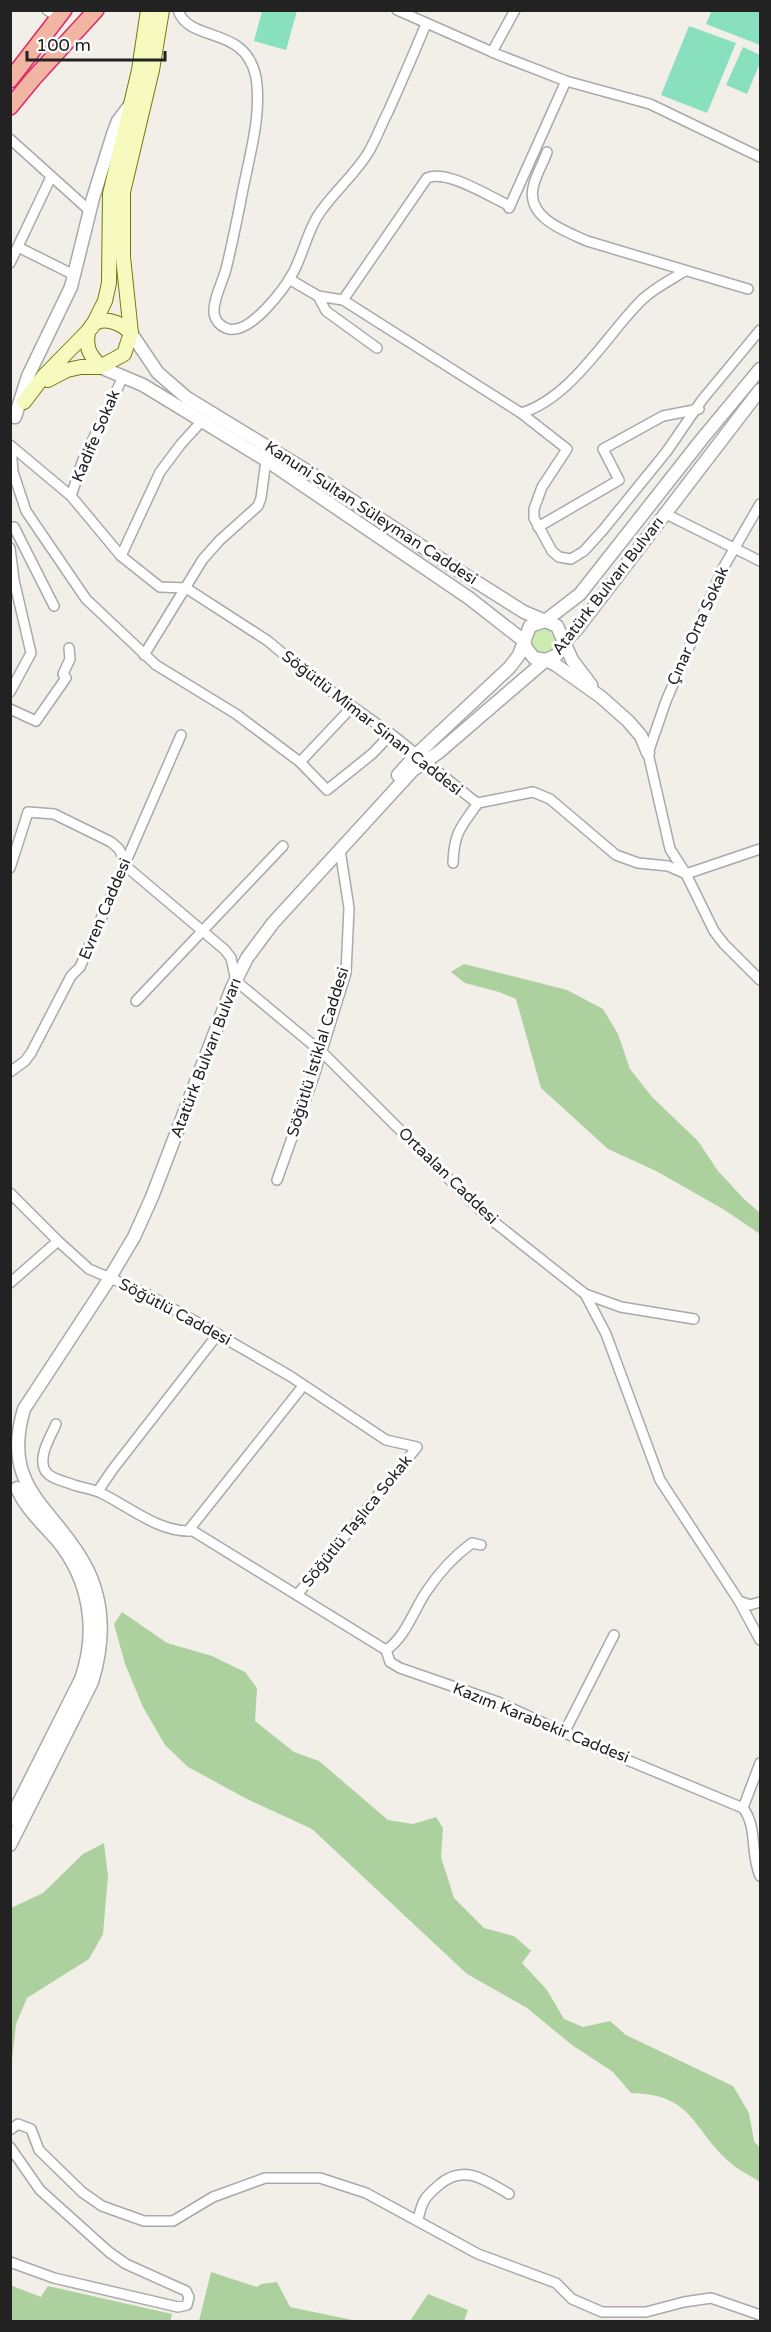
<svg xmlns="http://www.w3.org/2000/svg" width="771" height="2332" font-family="'Varela Round',sans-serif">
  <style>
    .grass { fill: #cdebb0 }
    .forest { fill: #add19e }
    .pitch { fill: #88e0be }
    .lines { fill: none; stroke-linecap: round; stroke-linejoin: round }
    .minor-casing { stroke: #a9a9a9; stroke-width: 12 }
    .tertiary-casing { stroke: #a9a9a9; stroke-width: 15 }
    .secondary-casing { stroke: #707d05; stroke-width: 16 }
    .trunk-casing { stroke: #dc2a67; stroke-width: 18 }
    .minor { stroke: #fff; stroke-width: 9 }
    .tertiary { stroke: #fff; stroke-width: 12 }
    .secondary { stroke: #f7fabf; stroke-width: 14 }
    .trunk { stroke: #f2b4a3; stroke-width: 15 }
    .labels { text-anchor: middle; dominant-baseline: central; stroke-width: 6; stroke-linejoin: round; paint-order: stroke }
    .street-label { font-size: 16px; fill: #222; stroke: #fff }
  </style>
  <rect width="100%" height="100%" fill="#f2efe9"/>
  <!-- grass -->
  <circle class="grass" cx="543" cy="640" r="14"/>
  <!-- forest -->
  <g class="forest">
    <polygon points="464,964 567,990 603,1009 618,1034 630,1069 652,1097 698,1141 718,1171 744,1199 760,1213 760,1234 723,1209 656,1171 608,1149 541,1088 516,999 499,992 465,983 451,972"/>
    <path d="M122,1612L167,1643L212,1656L245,1672L257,1688L255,1721L294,1752L319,1761L388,1820L413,1824L436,1817L443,1828L441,1857L454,1898L484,1928L514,1936L531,1951L522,1963L547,1990L564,2019L583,2027L610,2021L626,2035L733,2086L749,2113L754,2141L760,2148V2182C749,2175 735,2168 726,2159C690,2124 692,2095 631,2093L613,2072L572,2045L527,2008L467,1974L312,1829L247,1799L188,1767L165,1745L143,1707L125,1664L114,1624Z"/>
    <polygon points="104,1843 108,1876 103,1934 89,1959 27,1998 16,2024 11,2069 11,1908 43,1893 83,1854"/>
    <polygon points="211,2272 257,2287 261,2284 277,2282 290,2307 357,2321 199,2321"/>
    <polygon points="10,2285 41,2297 48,2286 172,2314 170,2322 11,2321"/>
    <polygon points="428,2294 468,2310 464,2321 410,2321"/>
  </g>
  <!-- pitch -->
  <g class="pitch">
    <polygon points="712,10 760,11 760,45 706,24"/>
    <polygon points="262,11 297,11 286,50 254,41"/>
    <polygon points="689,26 736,43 707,113 661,95"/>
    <polygon points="743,47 760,55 760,63 747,94 726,85"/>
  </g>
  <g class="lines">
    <!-- minor casing -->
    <g class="minor-casing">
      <g id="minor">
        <polyline points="47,10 59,18"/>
        <path d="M178,10C189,44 245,24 256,77C262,113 250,154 243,189C238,215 233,240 227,265C224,280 213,298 214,313C215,321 221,327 229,329C251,334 285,288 294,271C303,253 307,234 317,217C332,193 354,176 368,153C376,140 381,125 388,112C401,83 414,53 426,24"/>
        <polyline points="397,10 499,55 566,81 650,104 760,157"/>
        <polyline points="492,52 515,10"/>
        <polyline points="10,139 90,211"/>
        <path d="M547,152C543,164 535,176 533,188C527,218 565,231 587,241L748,289"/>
        <polyline points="509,208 566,81"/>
        <polyline points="18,247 74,275"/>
        <polyline points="10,263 51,177"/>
        <polyline points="289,279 318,296 343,300 521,413 567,449 542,487 534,509 534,518 552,551 559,557 571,559 584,551 603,530 667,451 702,400 760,330"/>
        <polyline points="318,296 326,311 377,348"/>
        <path d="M343,300L427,178C447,169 490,197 510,206"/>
        <path d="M521,413C569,399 603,341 636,306C649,291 669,281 685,271"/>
        <polyline points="10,445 71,496 121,556 160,587 186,588 268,641 307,674 395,737 473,800 478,803 533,792 550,799 616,855 638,863 668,866 686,874 714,931 724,944 760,980"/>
        <polyline points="11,446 13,472 26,511 86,599 156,665 236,714 300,762 327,790 372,754 391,734"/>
        <polyline points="71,496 83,460 123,377"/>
        <polyline points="760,504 722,570 666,701 648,753 670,849 686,874 760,849"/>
        <polyline points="666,514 760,561"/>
        <polyline points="14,527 54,606"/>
        <polyline points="538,527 619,480 603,449 663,416 699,409"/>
        <polyline points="10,548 14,580 31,653 10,692"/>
        <polyline points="121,556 160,472 181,444 202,421"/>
        <polyline points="144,655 203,559 220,540 258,506 261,498 266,460"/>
        <polyline points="10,709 36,721 66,678 63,674 70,659 69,648"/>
        <polyline points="300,762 352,707"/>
        <path d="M453,863C454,832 461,827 478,803"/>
        <polyline points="10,868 28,812 54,814 111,842 119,849 128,868 225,950 231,958 236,981 325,1055 484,1214 585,1294 606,1334 660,1480 739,1601 760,1640"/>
        <polyline points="136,1001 283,846"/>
        <polyline points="10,1072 25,1061 31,1053 71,976 80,967 181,735"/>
        <polyline points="277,1180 314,1076 346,973 349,908 340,850"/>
        <polyline points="10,1193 58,1241 89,1269 145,1293 200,1324 290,1376 386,1440 417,1447 297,1595"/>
        <polyline points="10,1283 58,1241"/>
        <polyline points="585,1294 621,1307 694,1319"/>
        <path d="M56,1424C51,1436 39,1454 44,1468C48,1479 64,1481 74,1485C83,1488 93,1489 101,1493C130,1507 159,1533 193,1531L386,1650L390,1662L400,1668L498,1702L591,1745L743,1808C758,1827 750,1855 760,1876"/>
        <polyline points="98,1491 113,1469 218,1334"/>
        <polyline points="188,1531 303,1386"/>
        <polyline points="739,1601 750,1605 760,1602"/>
        <path d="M386,1650C405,1638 414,1610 426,1592C438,1574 454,1556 472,1543L481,1545"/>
        <polyline points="564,1733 614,1635"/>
        <polyline points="743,1808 760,1763"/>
        <polyline points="10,2130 18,2124 31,2129 39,2150 82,2192 102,2206 144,2221 173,2221 213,2197 265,2178 320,2178 366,2193 478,2254 556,2283 572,2299 602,2312 646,2312 684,2302 711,2298 760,2315"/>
        <polyline points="10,2147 40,2190 109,2252 126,2264 186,2291 189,2297 187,2305 178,2307 54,2278 10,2262"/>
        <path d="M418,2219C423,2199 424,2198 440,2184C465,2164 485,2180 509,2194"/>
      </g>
    </g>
    <!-- tertiary casing -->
    <g class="tertiary-casing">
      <g id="tertiary">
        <polyline points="131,333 158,373 187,398 312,474 459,571 524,612 557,626 572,660 591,685"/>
        <polyline points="100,367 143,385 266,460 469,598 524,641 526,648 534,658 546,660 556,665 601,697 628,721 641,736 648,753"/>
        <polyline points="15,417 28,376 71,287 93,198 113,134 118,121 130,105"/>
        <polyline points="398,775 416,755 509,668 519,655 530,626 545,621 580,594 702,439 760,369"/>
        <path d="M10,1820L81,1679C98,1631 90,1580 57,1540C43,1524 25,1508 17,1488"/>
        <path d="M10,1845L92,1682C104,1643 105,1602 85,1565C54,1507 0,1489 24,1409L106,1284L134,1237L152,1197L232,988L247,958L273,923L413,770L439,752L546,660L557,655L563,644L577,629L760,390"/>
      </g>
    </g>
    <!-- secondary casing -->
    <g class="secondary-casing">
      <g id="secondary">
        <polyline points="131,333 123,257 123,192 152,70 162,10"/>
        <path d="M48,380L67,370L81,367H100L124,354L131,333C113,314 82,315 88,347C89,355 96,360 100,367"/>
        <polyline points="24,402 43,377 92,327 105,301 109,283 110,194 139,70 148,10"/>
      </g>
    </g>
    <!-- trunk casing -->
    <g class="trunk-casing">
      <g id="trunk">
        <polyline points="10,80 64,10"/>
        <polyline points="10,107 33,79 96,10"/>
      </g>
    </g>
    <!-- minor -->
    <use href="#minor" class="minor"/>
    <!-- tertiary -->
    <use href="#tertiary" class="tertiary"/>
    <!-- secondary -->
    <use href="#secondary" class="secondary"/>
    <!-- trunk -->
    <use href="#trunk" class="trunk"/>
  </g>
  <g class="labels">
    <!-- street labels -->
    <g class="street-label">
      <text transform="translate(96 436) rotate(-67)">Kadife Sokak</text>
      <text transform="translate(371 513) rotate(33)">Kanuni Sultan Süleyman Caddesi</text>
      <text transform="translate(608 586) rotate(-52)">Atatürk Bulvarı Bulvarı</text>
      <text transform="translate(698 626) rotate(-66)">Çınar Orta Sokak</text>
      <text transform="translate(372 723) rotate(38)">Söğütlü Mimar Sinan Caddesi</text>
      <text transform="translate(105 909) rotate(-67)">Evren Caddesi</text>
      <text transform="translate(318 1052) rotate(-73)">Söğütlü İstiklal Caddesi</text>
      <text transform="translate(206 1058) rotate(-69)">Atatürk Bulvarı Bulvarı</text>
      <text transform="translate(448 1176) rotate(44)">Ortaalan Caddesi</text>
      <text transform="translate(175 1312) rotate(28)">Söğütlü Caddesi</text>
      <text transform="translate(357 1521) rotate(-51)">Söğütlü Taşlıca Sokak</text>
      <text transform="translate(541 1723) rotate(22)">Kazım Karabekir Caddesi</text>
    </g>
  </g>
  <!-- border -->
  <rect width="771" height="2332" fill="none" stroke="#222222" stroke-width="24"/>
  <!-- scale -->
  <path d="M27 51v9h138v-9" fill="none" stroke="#222222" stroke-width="3"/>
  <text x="36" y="51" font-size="18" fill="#222222" stroke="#ffffff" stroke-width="4.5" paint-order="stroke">100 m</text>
</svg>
